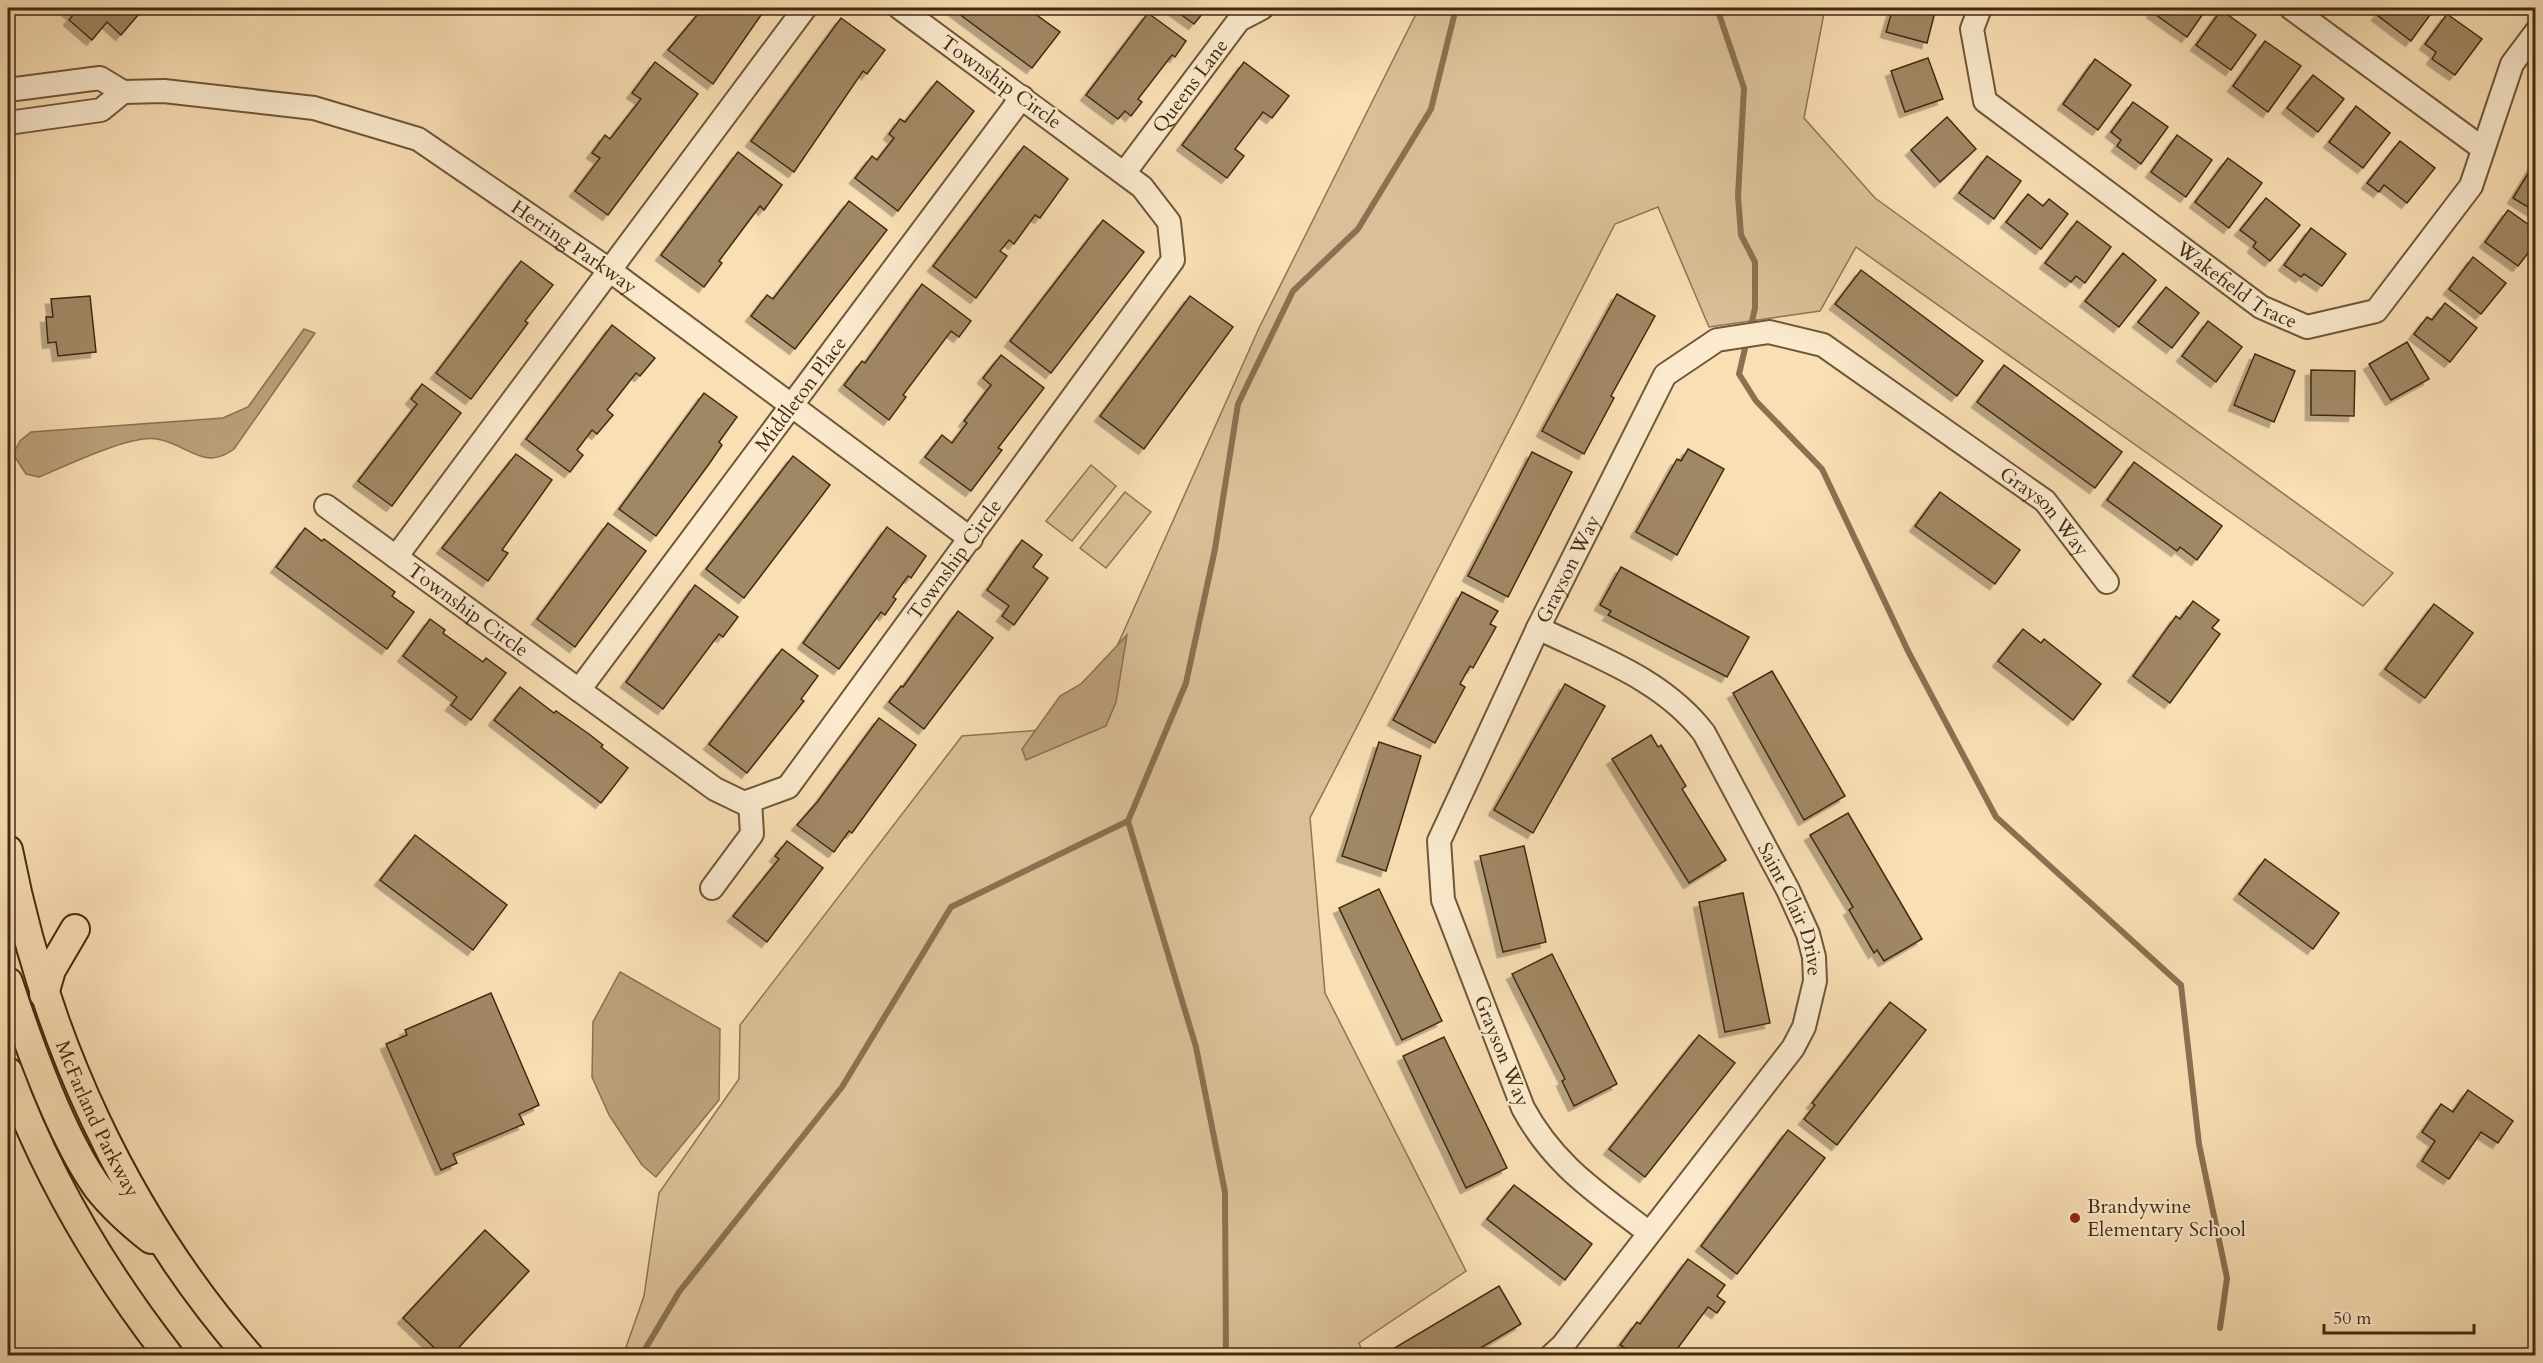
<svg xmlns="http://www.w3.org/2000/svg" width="2543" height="1363" font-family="Cardo,serif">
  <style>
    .green { fill: #dac098; stroke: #8e7554; stroke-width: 1.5 }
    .water { fill: #bba17c; stroke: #8b7151; stroke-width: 1.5 }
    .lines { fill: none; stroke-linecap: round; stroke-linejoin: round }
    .stream { stroke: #8b7151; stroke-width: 6 }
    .building { fill: #a18865; stroke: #422a10; stroke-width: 1.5; filter: url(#shadow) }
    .minor-casing { stroke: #705739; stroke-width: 26 }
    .major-casing { stroke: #422a10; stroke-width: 32 }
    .minor { stroke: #fbeace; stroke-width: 22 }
    .major { stroke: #f9dfb4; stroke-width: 28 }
    .poi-dot { fill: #8f2418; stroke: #fbeace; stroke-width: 2 }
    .labels { text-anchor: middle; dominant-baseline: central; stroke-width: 4.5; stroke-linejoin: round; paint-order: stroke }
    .street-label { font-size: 20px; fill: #422a10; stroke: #fbeace }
    .poi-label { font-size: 20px; fill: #422a10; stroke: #fbeace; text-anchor: start }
  </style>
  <defs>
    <filter id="shadow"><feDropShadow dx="-5.5" dy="5.5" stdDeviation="0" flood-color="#0004"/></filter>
  </defs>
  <rect width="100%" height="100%" fill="#f9dfb4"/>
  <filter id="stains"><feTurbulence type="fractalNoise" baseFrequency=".00333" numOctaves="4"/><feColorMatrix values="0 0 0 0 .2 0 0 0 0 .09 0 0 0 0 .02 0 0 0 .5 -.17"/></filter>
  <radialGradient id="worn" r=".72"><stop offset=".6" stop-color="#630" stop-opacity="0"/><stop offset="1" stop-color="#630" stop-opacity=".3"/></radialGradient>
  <!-- green -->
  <g class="green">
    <polygon points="1419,8 1825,8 1804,118 1875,198 2393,573 2363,606 1856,247 1820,311 1709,327 1658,207 1615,224 1310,818 1325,993 1466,1271 1359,1343 1364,1355 623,1356 644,1296 659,1193 739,1079 740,1025 962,736 1081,727 1259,328"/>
    <polygon points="1091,465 1116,486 1072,541 1046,521"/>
    <polygon points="1125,492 1151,512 1106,568 1080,548"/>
  </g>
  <!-- water -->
  <g class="water">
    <path d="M304,329L315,333L234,449C204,472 188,444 157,439C131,434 66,466 39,477L26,474L13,454L20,441L31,432L223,418L248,407Z"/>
    <polygon points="1127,635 1116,702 1106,726 1026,760 1022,749 1060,696 1081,684"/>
    <polygon points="620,972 720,1029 719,1100 656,1177 642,1165 609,1115 592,1077 593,1022"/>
  </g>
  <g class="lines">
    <!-- stream -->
    <g class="stream">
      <polyline points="1717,8 1744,88 1738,196 1741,235 1755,262 1755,308 1750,330"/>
      <polyline points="1747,340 1739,374 1756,401 1822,469 1909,653 1996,817 2181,985 2199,1144 2227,1278 2220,1328"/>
      <polyline points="641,1356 679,1292 842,1087 951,907 1128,821"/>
      <polyline points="1226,1356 1225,1192 1196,1047 1128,821 1186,683 1215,549 1238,404 1293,291 1358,229 1431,109 1456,8"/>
    </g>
  </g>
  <!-- building -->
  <g class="building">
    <polygon points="64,8 129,8 138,15 121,35 107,22 92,40 69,20 73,15"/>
    <polygon points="703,8 766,8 713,84 668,50"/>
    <polygon points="951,8 1027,8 1060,32 1032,68"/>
    <polygon points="1172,8 1207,8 1194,24"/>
    <polygon points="1893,8 1936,8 1927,43 1886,32"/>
    <polygon points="2155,8 2207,8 2187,37 2152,12"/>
    <polygon points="2382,8 2435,8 2411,41 2377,15"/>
    <polygon points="2221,10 2256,35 2231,70 2196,45"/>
    <polygon points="1148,13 1186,41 1175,57 1172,55 1138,99 1142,102 1131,116 1125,111 1118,119 1086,95"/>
    <polygon points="2447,14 2482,39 2455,75 2432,59 2436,52 2425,44"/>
    <polygon points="841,18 885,50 867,74 863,71 794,172 751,141"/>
    <polygon points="2265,41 2301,66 2268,112 2233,86"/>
    <polygon points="1928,58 1943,99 1905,112 1891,71"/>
    <polygon points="2095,59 2131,85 2098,130 2063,104"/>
    <polygon points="655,62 698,94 608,215 575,191 600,158 592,153 605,135 610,139 641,99 632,93"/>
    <polygon points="1244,62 1289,96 1272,118 1263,112 1235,149 1244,156 1227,178 1182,145"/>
    <polygon points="2313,75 2344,99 2318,132 2287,108"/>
    <polygon points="937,81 974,111 898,211 855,178 872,156 877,160 894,138 889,134 900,119 905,122"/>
    <polygon points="2133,102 2168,127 2141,164 2117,146 2121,140 2111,132"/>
    <polygon points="2356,106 2390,133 2363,168 2329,142"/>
    <polygon points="1947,117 1976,149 1940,182 1911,150"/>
    <polygon points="2177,135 2212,160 2186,197 2151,172"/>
    <polygon points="2400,141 2435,168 2407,203 2384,185 2379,192 2367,183"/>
    <polygon points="1024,146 1068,179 1040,218 1035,215 1014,244 1009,240 1000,251 1007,256 976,298 933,266"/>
    <polygon points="738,152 782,185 764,210 760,206 719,261 722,263 704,287 661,255"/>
    <polygon points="1987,156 2021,181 1994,219 1959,193"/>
    <polygon points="2228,158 2262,183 2229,228 2195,202"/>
    <polygon points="2535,162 2536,162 2536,212 2513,198"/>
    <polygon points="2028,194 2043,206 2049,199 2068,214 2041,249 2006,222"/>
    <polygon points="2266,198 2300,225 2270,261 2253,247 2256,242 2240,230"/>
    <polygon points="849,201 887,230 795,349 751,316 767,295 773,299"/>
    <polygon points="2508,210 2536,230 2536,243 2518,266 2485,242"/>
    <polygon points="1103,220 1144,252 1051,373 1010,341"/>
    <polygon points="2077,221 2111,247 2085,283 2076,276 2071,282 2045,263"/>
    <polygon points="2311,228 2346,254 2322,286 2304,274 2301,277 2284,265"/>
    <polygon points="2123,253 2156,280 2119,327 2085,301"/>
    <polygon points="2473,257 2506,283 2481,314 2449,289"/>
    <polygon points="521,261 553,285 525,321 528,323 471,399 436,373"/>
    <polygon points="1861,270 1983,361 1957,396 1835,304"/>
    <polygon points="922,284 971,321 959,337 951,331 903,395 906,397 889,420 844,385 862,361 865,363"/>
    <polygon points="2166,287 2199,313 2172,348 2138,322"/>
    <polygon points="1617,294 1655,316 1611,396 1614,398 1584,454 1542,431"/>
    <polygon points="90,296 96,352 58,356 56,342 48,343 46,317 53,317 51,299"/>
    <polygon points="1190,296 1233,327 1144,449 1100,416"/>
    <polygon points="2445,303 2477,328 2450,362 2414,334 2427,317 2432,320"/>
    <polygon points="2208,321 2242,347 2216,382 2182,356"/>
    <polygon points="612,325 655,358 640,376 636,373 607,410 613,415 597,434 592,430 577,450 583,455 570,472 526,439"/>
    <polygon points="2407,342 2429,379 2391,400 2369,364"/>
    <polygon points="2255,354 2295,371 2274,422 2234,405"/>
    <polygon points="1001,355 1044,388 998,448 1002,450 971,491 925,457 942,435 952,443 967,423 964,421 991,385 983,378"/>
    <polygon points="2004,365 2122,452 2095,488 1977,402"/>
    <polygon points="2311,370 2355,371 2354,416 2311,415"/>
    <polygon points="422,384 461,413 392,506 358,481 417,404 411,399"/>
    <polygon points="704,393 737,417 719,442 722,445 709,464 656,536 619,509"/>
    <polygon points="1688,449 1724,469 1677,555 1636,532 1677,459 1681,461"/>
    <polygon points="1532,452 1572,472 1508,597 1468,576"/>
    <polygon points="516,454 552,480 502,550 508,553 488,581 442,548"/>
    <polygon points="793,456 830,485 744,598 706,569"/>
    <polygon points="2134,462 2222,526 2197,560 2180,547 2177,551 2107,500"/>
    <polygon points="1940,492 2020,550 1995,584 1915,526"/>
    <polygon points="608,523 646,551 575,647 537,619"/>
    <polygon points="887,527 926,556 911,578 908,576 893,597 896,599 885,615 881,612 839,669 803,643"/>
    <polygon points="305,528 322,541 324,539 395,592 392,596 414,612 387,649 276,567"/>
    <polygon points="1022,540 1042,555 1033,567 1048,578 1014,625 1002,616 1009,606 987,590"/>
    <polygon points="1621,567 1749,637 1727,677 1608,615 1611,611 1600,605"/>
    <polygon points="695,585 738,617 723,637 719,634 663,709 626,682"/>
    <polygon points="1462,592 1498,611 1490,624 1496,627 1473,668 1470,666 1460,684 1465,687 1435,743 1393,720"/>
    <polygon points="2193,601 2219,620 2212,628 2220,634 2170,703 2133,676 2176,616 2180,619"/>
    <polygon points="2434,604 2473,633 2425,698 2385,669"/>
    <polygon points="958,611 993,638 924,729 889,702 901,686 903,687"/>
    <polygon points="430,619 445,630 443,633 483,662 486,658 506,673 471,720 451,705 457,697 403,656"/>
    <polygon points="2023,629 2041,643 2044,639 2101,684 2073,720 1998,661"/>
    <polygon points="782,649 818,676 801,699 804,701 747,773 709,744"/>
    <polygon points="1772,671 1845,796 1804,820 1733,693"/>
    <polygon points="1565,684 1605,706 1533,833 1494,810"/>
    <polygon points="520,687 554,713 556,711 589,734 603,745 601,747 628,768 601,803 494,720"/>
    <polygon points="879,718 916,745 852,833 849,831 834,852 797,825 818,801"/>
    <polygon points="1651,735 1658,747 1661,745 1686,786 1682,789 1726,860 1689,883 1612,759"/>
    <polygon points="1379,742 1421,756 1386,871 1342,856"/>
    <polygon points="1848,813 1922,939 1884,961 1877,950 1874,953 1849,910 1853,907 1810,835"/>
    <polygon points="415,835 507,905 473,950 380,880"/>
    <polygon points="787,841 823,868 767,942 733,916 779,859 775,856"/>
    <polygon points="1524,846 1546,942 1503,952 1480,856"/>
    <polygon points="2265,859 2339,913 2313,949 2239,894"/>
    <polygon points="1379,889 1442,1021 1402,1040 1339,908"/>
    <polygon points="1743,893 1770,1023 1725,1032 1699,902"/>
    <polygon points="1552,954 1617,1084 1574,1106 1562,1081 1565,1079 1512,974"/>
    <polygon points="491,993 539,1105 519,1114 524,1124 453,1154 457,1163 441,1170 386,1044 407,1035 405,1030"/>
    <polygon points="1890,1002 1926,1030 1837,1145 1804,1119 1815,1105 1812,1103"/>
    <polygon points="1699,1035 1735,1063 1645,1177 1609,1149"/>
    <polygon points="1444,1037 1507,1168 1466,1188 1403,1056"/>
    <polygon points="2468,1090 2513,1121 2498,1143 2481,1132 2449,1179 2422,1161 2435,1141 2422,1132 2441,1104 2453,1112"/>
    <polygon points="1788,1130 1825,1158 1737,1274 1701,1246"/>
    <polygon points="1514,1185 1592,1244 1565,1280 1487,1219"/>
    <polygon points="485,1230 529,1271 451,1356 443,1356 403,1318"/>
    <polygon points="1688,1259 1725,1285 1717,1296 1725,1302 1717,1313 1708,1307 1672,1356 1619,1356 1625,1348 1620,1345 1637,1322 1640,1324"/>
    <polygon points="1499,1286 1521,1324 1467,1356 1381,1356"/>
  </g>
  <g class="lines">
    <!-- minor casing -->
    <g class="minor-casing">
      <g id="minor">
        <path id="s1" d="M1980,8L1972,29L1985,101L2261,307L2307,327L2376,311L2471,186L2512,64L2536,32"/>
        <polyline points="2291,8 2482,148"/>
        <path id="s2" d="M8,90L100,78L123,92L164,91L314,108L418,139L608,269L971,539"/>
        <polyline points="8,123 101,110 123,92"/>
        <path id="s3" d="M1125,172L1239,20L1262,8"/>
        <path id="s4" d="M326,506L715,789L744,803L788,787L1173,260L1169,222L1142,187L900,8"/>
        <polyline points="396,557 805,8"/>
        <path id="s5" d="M1538,628C1597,657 1663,679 1704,733L1788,890L1808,934L1814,957L1815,981L1804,1027L1793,1048L1563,1345L1551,1356"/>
        <path id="s6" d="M579,690L1022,97"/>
        <polyline points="712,888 752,834 750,801"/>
        <path id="s7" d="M1649,1233C1598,1193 1554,1166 1523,1108L1443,900L1439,841L1538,628L1665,375L1717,340L1769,332L1823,345L2045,501L2107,582"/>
      </g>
    </g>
    <!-- major casing -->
    <g class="major-casing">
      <g id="major">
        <path id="s8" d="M8,850C44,1036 124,1213 249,1356"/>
        <path d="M8,982C28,1043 61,1137 98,1188C113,1207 132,1224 151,1239"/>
        <polyline points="44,994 51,970 75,929"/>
        <path d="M8,1072C46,1175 102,1270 169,1356"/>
      </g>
    </g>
    <!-- minor -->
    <use href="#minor" class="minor"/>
    <!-- major -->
    <use href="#major" class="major"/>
  </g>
  <!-- markers -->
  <circle class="poi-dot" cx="2075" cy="1218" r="6"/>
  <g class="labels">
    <!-- street labels -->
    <g class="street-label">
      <text transform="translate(1001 82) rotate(36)">Township Circle</text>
      <text stroke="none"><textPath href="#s3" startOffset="108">Queens Lane</textPath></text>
      <text stroke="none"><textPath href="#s2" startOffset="610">Herring Parkway</textPath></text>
      <text stroke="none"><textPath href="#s1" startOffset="408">Wakefield Trace</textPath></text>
      <text stroke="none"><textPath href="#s6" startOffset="370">Middleton Place</textPath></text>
      <text stroke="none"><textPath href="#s7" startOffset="1428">Grayson Way</textPath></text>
      <text stroke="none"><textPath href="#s4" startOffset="842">Township Circle</textPath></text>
      <text stroke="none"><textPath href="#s7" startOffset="762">Grayson Way</textPath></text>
      <text stroke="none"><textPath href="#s4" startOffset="176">Township Circle</textPath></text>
      <text stroke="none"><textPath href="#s5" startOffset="396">Saint Clair Drive</textPath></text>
      <text transform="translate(1502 1051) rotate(68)">Grayson Way</text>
      <text stroke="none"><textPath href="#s8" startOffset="284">McFarland Parkway</textPath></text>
    </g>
    <!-- poi labels -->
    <g class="poi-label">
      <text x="2087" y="1206">Brandywine<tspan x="2087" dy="23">Elementary School</tspan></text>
    </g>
  </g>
  <!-- margin -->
  <rect width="2543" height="1363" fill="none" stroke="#f9dfb4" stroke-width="30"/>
  <rect x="9" y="9" width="2525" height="1345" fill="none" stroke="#422a10" stroke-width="3"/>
  <rect x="15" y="15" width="2513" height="1333" fill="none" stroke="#422a10" stroke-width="1.5"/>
  <!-- scale -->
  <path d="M2324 1324v9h150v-9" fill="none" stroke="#422a10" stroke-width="3"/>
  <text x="2333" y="1324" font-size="18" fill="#422a10" stroke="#fbeace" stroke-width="4.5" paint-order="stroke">50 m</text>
  <rect width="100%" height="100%" filter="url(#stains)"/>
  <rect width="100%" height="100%" fill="url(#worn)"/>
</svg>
